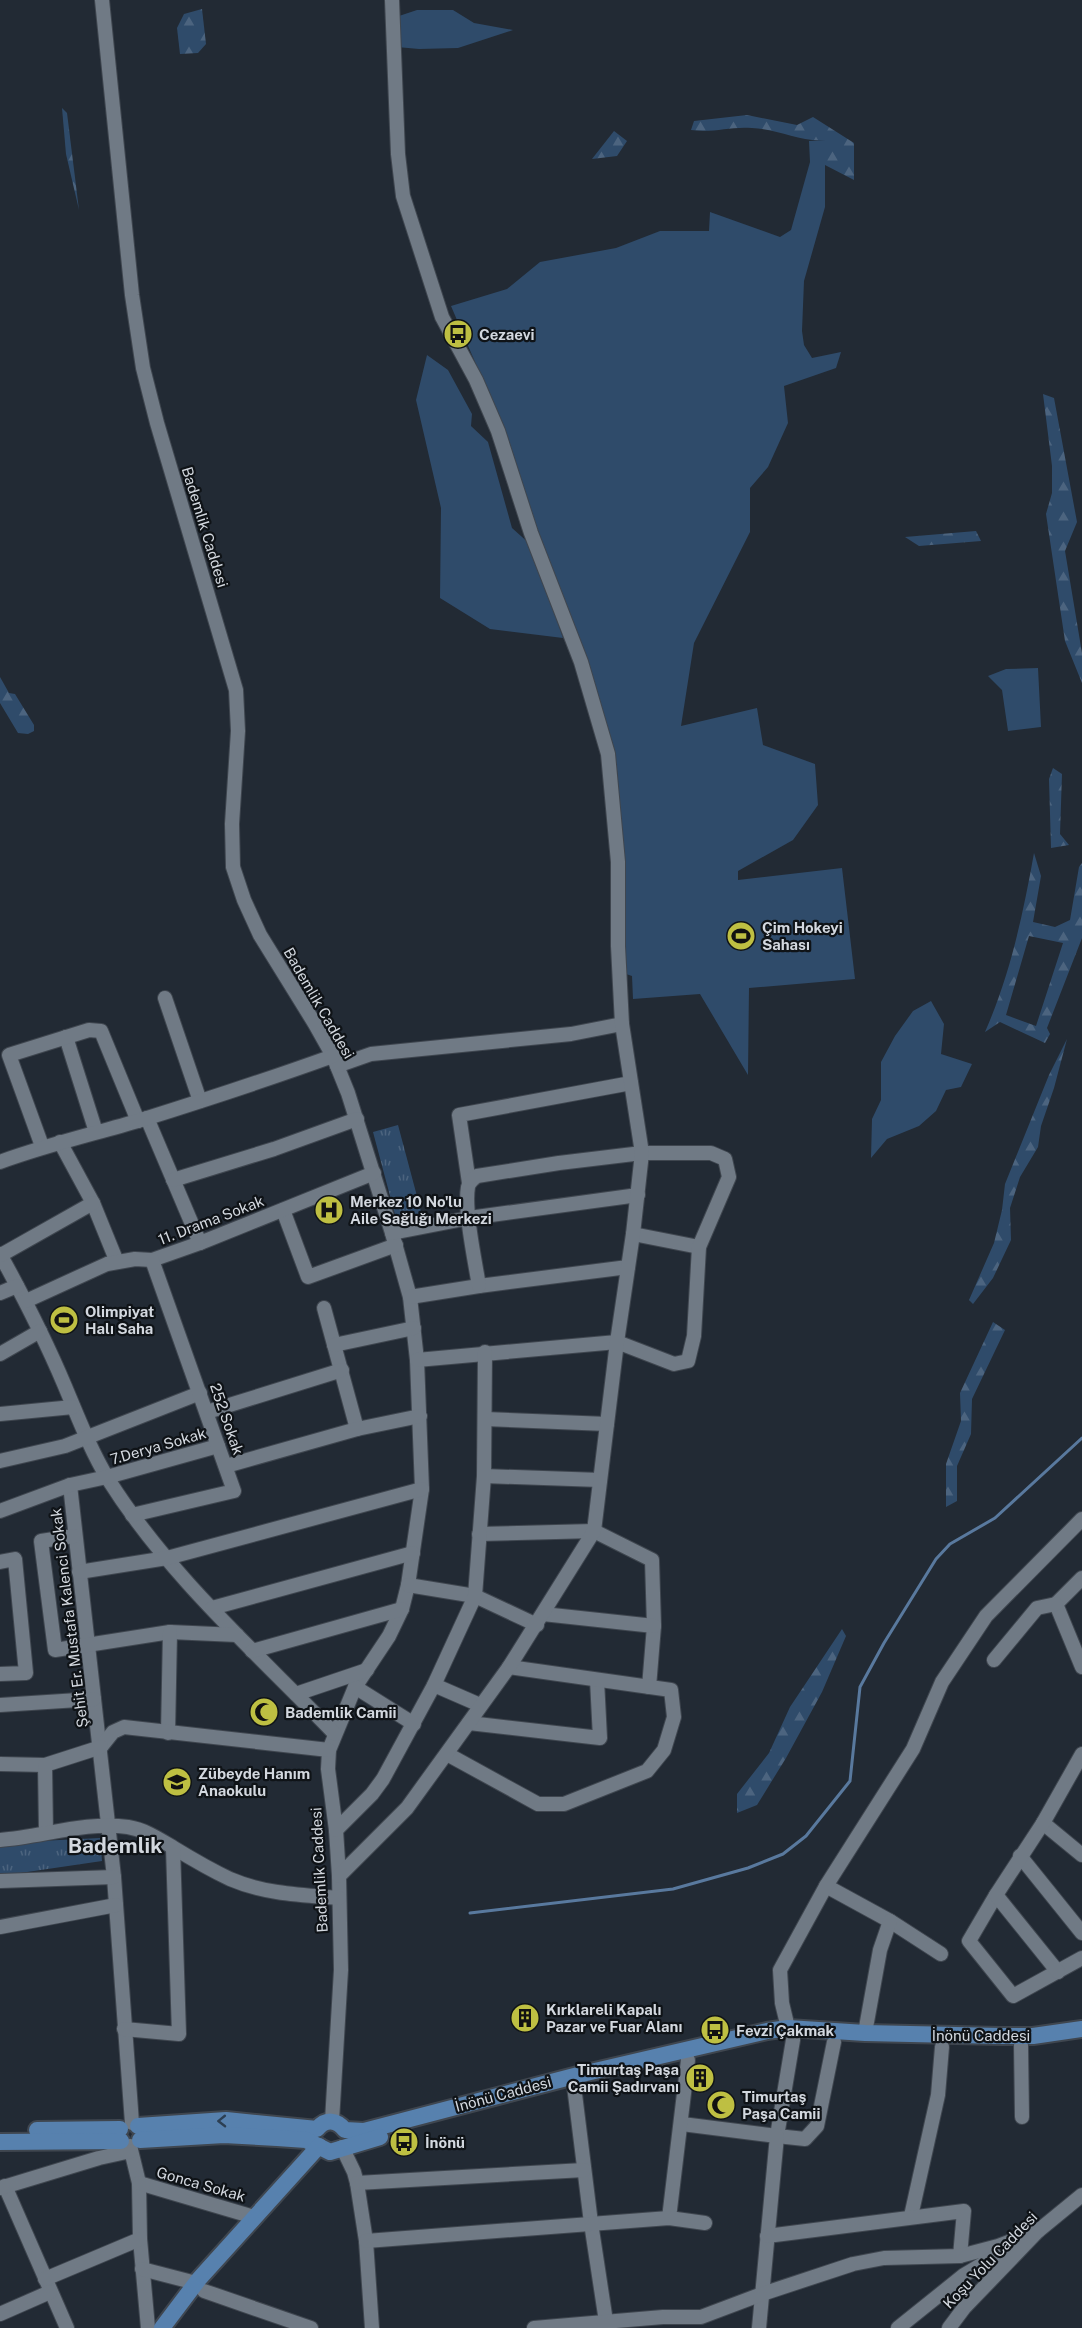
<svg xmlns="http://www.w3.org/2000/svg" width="1082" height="2328" font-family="'Public Sans',sans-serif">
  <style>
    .grass { fill: #2f4b6a }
    .forest { fill: url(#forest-firs); fill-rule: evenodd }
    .park { fill: url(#park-tufts) }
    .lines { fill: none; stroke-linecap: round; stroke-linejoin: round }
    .stream { stroke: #59799e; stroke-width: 3 }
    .minor-casing { stroke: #3f464f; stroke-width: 16 }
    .major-casing { stroke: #3f464f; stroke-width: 20 }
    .minor { stroke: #707a85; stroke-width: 14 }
    .major { stroke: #5781ae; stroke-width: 16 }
    .oneway { stroke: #2c3f53 }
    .labels { text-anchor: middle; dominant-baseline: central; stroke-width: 4.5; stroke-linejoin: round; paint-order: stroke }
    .poi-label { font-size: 15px; font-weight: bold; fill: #d3d8df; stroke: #0f1317; text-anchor: start }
    .street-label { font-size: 15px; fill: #d3d8df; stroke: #0f1317 }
    .district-label { font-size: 21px; font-weight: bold; fill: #d3d8df; stroke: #0f1317 }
  </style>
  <defs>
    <pattern id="forest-firs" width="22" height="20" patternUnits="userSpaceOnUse" patternTransform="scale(1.5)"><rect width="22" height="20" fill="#2f4b6a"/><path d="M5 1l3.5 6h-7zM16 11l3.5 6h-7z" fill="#4c647f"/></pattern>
    <pattern id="park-tufts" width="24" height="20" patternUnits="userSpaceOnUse" patternTransform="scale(1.5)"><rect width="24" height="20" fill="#2f4b6a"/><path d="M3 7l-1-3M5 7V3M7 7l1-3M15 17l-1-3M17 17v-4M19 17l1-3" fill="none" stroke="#4c647f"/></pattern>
  </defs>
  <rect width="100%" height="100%" fill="#222a34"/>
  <!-- grass -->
  <g class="grass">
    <polygon points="417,10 453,10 474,23 513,30 458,48 419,49 397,47 396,17"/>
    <polygon points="825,140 825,207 804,281 802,331 804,345 812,358 841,352 836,368 784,386 788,423 768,467 750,488 750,532 694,643 681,726 757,708 763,745 815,764 818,805 793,840 738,871 738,880 842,868 855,979 749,988 748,1075 700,994 633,999 632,976 626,974 623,845 617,770 599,698 543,552 496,411 451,306 507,289 540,262 616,248 660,231 709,231 710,212 780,237 791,230 810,162 809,141"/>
    <polygon points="427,355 448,370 472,414 471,426 488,442 512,528 531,545 563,638 490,629 440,598 441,508 416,400"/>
    <polygon points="1038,668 1041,727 1008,731 1002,690 988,676 1006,669"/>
    <polygon points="931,1001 944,1024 941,1054 972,1064 961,1087 946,1090 936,1111 919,1126 887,1139 871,1158 872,1119 881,1100 881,1062 895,1036 913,1011"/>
  </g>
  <!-- forest -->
  <g class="forest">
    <polygon points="202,9 206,44 198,53 180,54 177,28 184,14"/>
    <polygon points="62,108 67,113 79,210 66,154"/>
    <path d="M747,115L797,125L813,117L854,143V180L825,165V140C800,142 778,129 752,128C731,126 714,133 691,130L694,121Z"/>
    <polygon points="614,131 627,141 617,156 592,159"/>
    <polygon points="1043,394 1054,398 1077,522 1065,551 1082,653 1082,683 1065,641 1046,514 1052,493 1052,466"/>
    <polygon points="976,531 981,541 919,546 905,537"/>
    <polygon points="0,677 9,693 15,694 34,725 34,731 28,734 18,733 0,703"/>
    <polygon points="1053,768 1062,774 1060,834 1069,845 1051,848 1049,779"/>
    <path d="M1034,853L1041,876L1033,922L1055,927L1070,920L1079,867L1082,863V938L1047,1028L1050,1034L1045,1043L1000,1022L985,1032C1010,975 1023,915 1034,853ZM1029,936L1063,943L1036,1026L1006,1015Z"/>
    <polygon points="1067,1039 1054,1088 1041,1126 1038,1147 1020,1177 1010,1208 1011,1240 993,1278 973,1304 969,1300 994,1243 1002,1210 1005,1184 1049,1075"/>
    <polygon points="993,1322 1005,1330 972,1399 971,1434 957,1466 957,1501 946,1507 946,1464 961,1421 960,1393"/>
    <polygon points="842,1629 846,1636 822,1692 786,1758 757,1805 737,1813 737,1794 769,1753 790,1707"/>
  </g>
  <!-- park -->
  <g class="park">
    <polygon points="398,1125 422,1215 397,1222 373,1132"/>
    <polygon points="100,1838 102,1861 0,1876 0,1843"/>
  </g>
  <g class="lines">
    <!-- stream -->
    <polyline class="stream" points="470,1913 673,1889 748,1868 783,1854 806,1836 850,1781 860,1687 884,1643 936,1559 950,1544 995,1518 1082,1438"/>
    <!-- minor casing -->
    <g class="minor-casing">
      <g id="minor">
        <polyline points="102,0 132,295 143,368 157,423 236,690 238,731 232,824 233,867 244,900 260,935 315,1024 333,1056 348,1093 392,1233 410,1297 417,1360 422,1489 408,1585 402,1609 389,1636 355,1687 329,1750 328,1769 336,1830 339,1876 341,1970 332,2121"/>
        <polyline points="165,998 200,1101"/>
        <polyline points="66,1037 96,1132"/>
        <polyline points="337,1066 371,1054 571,1034 622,1024"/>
        <polyline points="147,1118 200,1243"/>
        <polyline points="60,1142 93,1203 117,1262"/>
        <polyline points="42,1146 9,1055 89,1030 101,1031 138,1121"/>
        <path d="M0,1162C46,1145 94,1134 141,1120C205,1100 269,1079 333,1056"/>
        <polyline points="173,1180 274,1149 357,1119"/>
        <polyline points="469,1183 459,1115 631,1083"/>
        <polyline points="283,1210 308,1277 396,1245"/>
        <polyline points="392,1233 469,1218 638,1195"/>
        <polyline points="633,1234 699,1247"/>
        <path d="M0,1254C23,1296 45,1339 64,1384C78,1417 90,1449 108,1479C169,1576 257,1653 335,1734"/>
        <polyline points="1,1255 93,1203"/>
        <polyline points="0,1293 17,1286"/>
        <polyline points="410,1297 479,1286 628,1267"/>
        <polyline points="26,1301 107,1264 135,1259 152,1260 200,1243 374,1173"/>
        <polyline points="324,1308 357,1429"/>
        <polyline points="334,1345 414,1328"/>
        <polyline points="0,1354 40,1331"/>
        <path d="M417,1360L617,1342L674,1364L688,1361L694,1336L699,1247L729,1177L725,1159L711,1153H642L559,1163L477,1176C473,1179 469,1182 468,1187C464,1210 475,1261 479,1286"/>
        <polyline points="207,1412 342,1370"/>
        <polyline points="0,1414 73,1407"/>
        <polyline points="485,1419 607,1424"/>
        <polyline points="0,1461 65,1446 200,1393"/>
        <polyline points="226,1466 357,1429 420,1416"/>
        <polyline points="484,1476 600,1480"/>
        <polyline points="70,1485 114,1877 132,2123"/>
        <polyline points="0,1511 70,1485 107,1477 218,1446"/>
        <polyline points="132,1515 234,1491 152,1260"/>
        <polyline points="479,1534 594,1531 652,1560 654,1626 649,1687"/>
        <polyline points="74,1536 41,1541 55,1650 170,1632 237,1635"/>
        <polyline points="0,1562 15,1559 26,1673 0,1674"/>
        <polyline points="79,1572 167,1558 422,1489"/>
        <polyline points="1082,1578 1056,1604 1082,1667"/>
        <polyline points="408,1585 475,1596 537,1625"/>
        <polyline points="212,1608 413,1553"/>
        <polyline points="543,1614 654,1626"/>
        <polyline points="252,1651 402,1609"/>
        <polyline points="994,1660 1037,1608 1056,1604"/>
        <polyline points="434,1685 480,1705"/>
        <polyline points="355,1687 414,1724"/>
        <polyline points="296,1694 367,1670"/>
        <polyline points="0,1705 94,1699"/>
        <polyline points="469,1723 600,1738 597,1680"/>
        <polyline points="168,1733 170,1632"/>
        <polyline points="101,1747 113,1732 124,1727 329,1750"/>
        <polyline points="447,1754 538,1804 564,1804 647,1771 664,1750 674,1717 671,1690 509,1667"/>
        <polyline points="0,1764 45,1765 101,1747"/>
        <polyline points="45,1765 46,1832"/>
        <polyline points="1043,1823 1082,1855"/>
        <polyline points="336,1830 372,1794 383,1779 434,1685 475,1596 484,1476 485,1352"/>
        <path d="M0,1840C42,1837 85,1821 128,1827C146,1830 159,1839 174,1848C192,1859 211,1870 230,1879C265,1894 302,1895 339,1898"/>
        <polyline points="1020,1856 1082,1933"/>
        <polyline points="339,1876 407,1808 509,1667 594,1531 617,1342 633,1234 642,1153 622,1024 618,946 618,862 608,754 581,662 531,533 498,431 476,380 442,317 403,196 398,154 392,0"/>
        <polyline points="0,1881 114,1877"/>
        <polyline points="826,1886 890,1921 941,1954"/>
        <polyline points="996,1895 969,1941 1013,1996 1082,1958"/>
        <polyline points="0,1927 116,1905"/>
        <polyline points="1058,1972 996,1895 1043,1823 1082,1754"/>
        <polyline points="788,2028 782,2003 780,1970 826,1886 913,1749 942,1682 986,1616 1082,1519"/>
        <polyline points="124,2029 179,2034 173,1848"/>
        <polyline points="865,2033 880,1950 890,1921"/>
        <polyline points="793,2040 777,2136 805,2139 817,2126 834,2042"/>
        <polyline points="1021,2045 1022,2117"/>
        <polyline points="574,2086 591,2223 607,2328"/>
        <polyline points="682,2124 777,2136 759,2328"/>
        <polyline points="130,2146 139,2183 140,2239 148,2328"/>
        <polyline points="342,2147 354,2172 357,2183 366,2241 372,2328"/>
        <polyline points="139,2183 254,2217"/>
        <polyline points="357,2183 584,2170"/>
        <polyline points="5,2186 67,2328"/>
        <polyline points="0,2188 99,2158 131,2151"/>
        <polyline points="911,2216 938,2095 942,2047"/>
        <polyline points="669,2218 688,2060"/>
        <polyline points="767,2236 964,2211 960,2256"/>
        <polyline points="366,2241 669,2218 705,2223"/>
        <polyline points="142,2269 196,2283"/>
        <polyline points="45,2279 140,2239"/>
        <polyline points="204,2291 311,2328"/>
        <polyline points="0,2314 50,2292"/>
        <polyline points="534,2328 663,2317 701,2317 762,2294 853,2264 884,2258 960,2256 998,2246 1038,2231"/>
        <polyline points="898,2328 964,2275 1011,2247"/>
        <polyline points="949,2328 964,2308 1038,2231 1082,2195"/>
      </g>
    </g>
    <!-- major casing -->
    <g class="major-casing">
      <g id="major">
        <path d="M138,2126L226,2120L317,2129C326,2118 337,2120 345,2130L364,2131L582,2074L767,2031L788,2028L865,2033L1001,2036H1033L1082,2029"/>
        <polyline points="37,2130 120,2129"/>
        <polyline points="140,2140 224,2135 277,2138 306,2140 330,2152 380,2137"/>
        <polyline points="0,2142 121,2141"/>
        <polyline points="162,2328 199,2279 319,2146"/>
      </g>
    </g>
    <!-- minor -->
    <use href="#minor" class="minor"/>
    <!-- major -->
    <use href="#major" class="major"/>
  </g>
  <!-- one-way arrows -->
  <defs><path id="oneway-chevron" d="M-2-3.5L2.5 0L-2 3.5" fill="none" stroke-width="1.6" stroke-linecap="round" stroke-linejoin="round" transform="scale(1.5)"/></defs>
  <use class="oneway" href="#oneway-chevron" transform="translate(222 2121) rotate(179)"/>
  <!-- icons -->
  <defs>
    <g id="bus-disc" transform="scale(1.5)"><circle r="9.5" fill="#bebf42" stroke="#0f1317"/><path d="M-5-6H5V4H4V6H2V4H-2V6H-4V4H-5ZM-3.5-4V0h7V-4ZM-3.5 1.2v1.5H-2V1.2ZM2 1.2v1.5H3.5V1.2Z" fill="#111"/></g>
    <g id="stadium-disc" transform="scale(1.5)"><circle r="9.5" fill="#bebf42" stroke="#0f1317"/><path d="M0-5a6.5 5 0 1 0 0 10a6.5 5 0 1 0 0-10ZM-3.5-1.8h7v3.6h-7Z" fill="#111"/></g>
    <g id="hospital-disc" transform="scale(1.5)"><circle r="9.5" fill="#bebf42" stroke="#0f1317"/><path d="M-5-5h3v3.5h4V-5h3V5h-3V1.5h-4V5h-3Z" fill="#111"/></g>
    <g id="mosque-disc" transform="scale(1.5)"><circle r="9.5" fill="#bebf42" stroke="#0f1317"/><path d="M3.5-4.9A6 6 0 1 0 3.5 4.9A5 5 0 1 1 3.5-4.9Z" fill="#111"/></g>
    <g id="school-disc" transform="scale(1.5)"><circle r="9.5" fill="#bebf42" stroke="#0f1317"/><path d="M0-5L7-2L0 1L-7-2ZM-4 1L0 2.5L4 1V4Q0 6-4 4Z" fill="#111"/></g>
    <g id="building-disc" transform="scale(1.5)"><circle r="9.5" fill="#bebf42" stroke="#0f1317"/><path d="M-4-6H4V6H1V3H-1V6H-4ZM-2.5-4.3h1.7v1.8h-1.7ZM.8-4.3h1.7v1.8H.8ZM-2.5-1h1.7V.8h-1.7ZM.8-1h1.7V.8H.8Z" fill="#111"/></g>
  </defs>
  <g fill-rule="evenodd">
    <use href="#bus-disc" x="458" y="334"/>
    <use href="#stadium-disc" x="741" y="936"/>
    <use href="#hospital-disc" x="329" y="1210"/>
    <use href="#stadium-disc" x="64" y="1320"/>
    <use href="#mosque-disc" x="264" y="1712"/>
    <use href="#school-disc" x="177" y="1782"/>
    <use href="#building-disc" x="525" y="2018"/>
    <use href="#bus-disc" x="715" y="2030"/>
    <use href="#building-disc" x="700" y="2078"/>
    <use href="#mosque-disc" x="721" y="2105"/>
    <use href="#bus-disc" x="404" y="2142"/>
  </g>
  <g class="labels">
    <!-- poi labels -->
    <g class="poi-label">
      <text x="479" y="334">Cezaevi</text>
      <text x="762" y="927">Çim Hokeyi<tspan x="762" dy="17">Sahası</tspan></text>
      <text x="350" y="1201">Merkez 10 No'lu<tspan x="350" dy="17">Aile Sağlığı Merkezi</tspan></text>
      <text x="85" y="1311">Olimpiyat<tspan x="85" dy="17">Halı Saha</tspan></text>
      <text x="285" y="1712">Bademlik Camii</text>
      <text x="198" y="1773">Zübeyde Hanım<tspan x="198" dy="17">Anaokulu</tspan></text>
      <text x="546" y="2009">Kırklareli Kapalı<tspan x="546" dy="17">Pazar ve Fuar Alanı</tspan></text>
      <text x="736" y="2030">Fevzi Çakmak</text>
      <text x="679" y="2069" text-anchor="end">Timurtaş Paşa<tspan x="679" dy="17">Camii Şadırvanı</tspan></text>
      <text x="742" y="2096">Timurtaş<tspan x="742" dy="17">Paşa Camii</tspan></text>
      <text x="425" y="2142">İnönü</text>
    </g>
    <!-- street labels -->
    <g class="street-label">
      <text transform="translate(205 527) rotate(73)">Bademlik Caddesi</text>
      <text transform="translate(319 1003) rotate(60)">Bademlik Caddesi</text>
      <text transform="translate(211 1220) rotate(-21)">11. Drama Sokak</text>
      <text transform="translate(227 1419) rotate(71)">252 Sokak</text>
      <text transform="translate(158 1446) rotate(-16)">7.Derya Sokak</text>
      <text transform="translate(69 1618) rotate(-97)">Şehit Er. Mustafa Kalenci Sokak</text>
      <text transform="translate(319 1870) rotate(-93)">Bademlik Caddesi</text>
      <text x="981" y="2035">İnönü Caddesi</text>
      <text transform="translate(503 2094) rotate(-15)">İnönü Caddesi</text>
      <text transform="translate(201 2184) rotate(16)">Gonca Sokak</text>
      <text transform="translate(990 2260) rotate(-46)">Koşu Yolu Caddesi</text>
    </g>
    <!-- district labels -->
    <g class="district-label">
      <text x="115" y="1845">Bademlik</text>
    </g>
  </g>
</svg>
